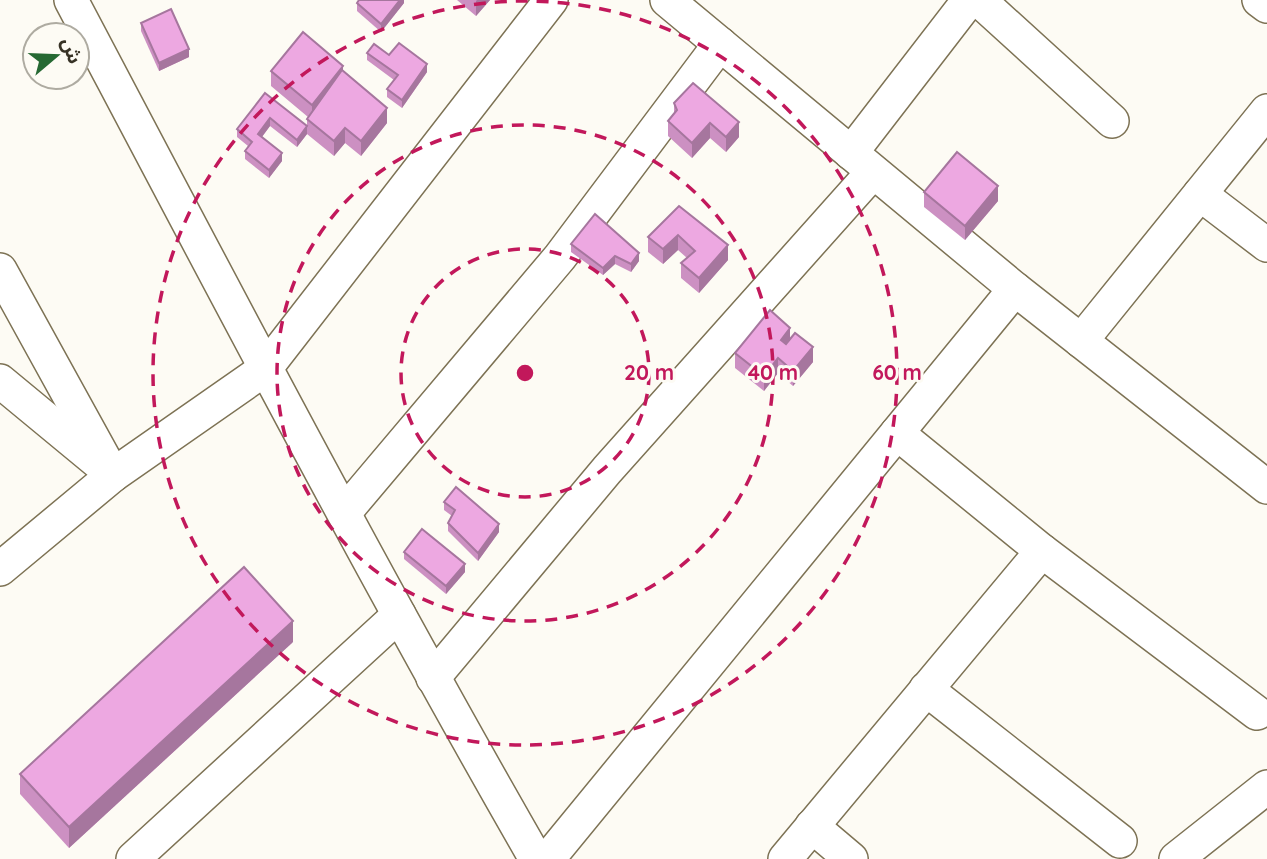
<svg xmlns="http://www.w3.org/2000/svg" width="1267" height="859" font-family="Quicksand,'Noto Sans Arabic',sans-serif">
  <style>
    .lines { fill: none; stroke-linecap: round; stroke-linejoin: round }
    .street-casing { stroke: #7d7254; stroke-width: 36 }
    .street { stroke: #fff; stroke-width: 33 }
    .wall { fill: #cc90c2 }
    .shaded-wall { fill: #a6769e }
    .building { fill: #eda8e1; stroke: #a6769e; stroke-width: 2 }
    .ring { fill: none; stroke: #c2185b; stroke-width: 3.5; stroke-dasharray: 12 9 }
    .centre { fill: #c2185b; stroke: #fdfbf4; stroke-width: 3.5 }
    .ring-label { font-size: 21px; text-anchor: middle; font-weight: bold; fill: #c2185b; stroke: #fdfbf4; stroke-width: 6; stroke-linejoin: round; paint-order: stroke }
  </style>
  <rect width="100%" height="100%" fill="#fdfbf4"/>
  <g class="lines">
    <!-- street casing -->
    <g class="street-casing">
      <g id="street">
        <path d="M71,0C223,288 374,577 536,859"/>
        <polyline points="667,0 1015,289 1267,487"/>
        <polyline points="979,0 1112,121"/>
        <polyline points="1259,0 1267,6"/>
        <polyline points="851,153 969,0"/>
        <polyline points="1200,194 1267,245"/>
        <polyline points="0,270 113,475"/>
        <polyline points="1081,341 1267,111"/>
        <polyline points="0,381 98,462"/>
        <polyline points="344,513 560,257 720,44"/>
        <polyline points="1042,551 1257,713"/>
        <polyline points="0,569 113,475 265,369 551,0"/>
        <polyline points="433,678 607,470 873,172"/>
        <polyline points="926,689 1120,841"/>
        <polyline points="812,826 851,859"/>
        <polyline points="133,859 399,615"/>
        <polyline points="548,859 1015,289"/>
        <polyline points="785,859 1042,551 897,433"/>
        <polyline points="1176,859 1267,787"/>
      </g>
    </g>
    <!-- street -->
    <use href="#street" class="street"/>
  </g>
  <!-- wall -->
  <g class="wall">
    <polygon points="404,0 404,3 381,32 357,11 357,3"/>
    <polygon points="457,0 490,0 476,16"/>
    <polygon points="141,23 189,57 159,71 141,31"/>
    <polygon points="367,53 389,55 427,72 402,108 387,97 387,89 394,80 367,60"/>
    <polygon points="271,71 343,72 387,123 361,156 345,143 334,156 307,134 297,147 270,126 262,137 282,161 269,178 245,159 245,151 248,146 237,137 237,129 265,93 307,126 307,119 308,117 271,86"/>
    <polygon points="674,103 739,137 726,152 710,138 692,158 668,136 668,121 674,113"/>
    <polygon points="924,192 998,201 965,240 924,207"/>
    <polygon points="679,206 728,260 699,293 681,278 681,263 687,258 678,250 663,264 648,252 648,237"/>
    <polygon points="571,244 639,261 631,272 615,264 603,275 571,252"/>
    <polygon points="790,339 813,362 793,386 778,373 764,391 735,368 735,353"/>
    <polygon points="444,502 499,532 478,561 448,531 448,523 452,516 444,510"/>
    <polygon points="404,552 465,572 446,594 404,559"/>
    <polygon points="293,642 69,848 20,794 20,774"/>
  </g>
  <!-- shaded-wall -->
  <g class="shaded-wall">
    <polygon points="400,0 404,0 404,3 381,32 381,24"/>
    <polygon points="477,0 490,0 476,16 476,1"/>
    <polygon points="189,49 189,57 159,71 159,63"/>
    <polygon points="427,64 427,72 402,108 402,100"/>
    <polygon points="343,66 343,81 312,120 312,105"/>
    <polygon points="387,108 387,123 361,156 361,141"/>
    <polygon points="270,118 270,126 258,142 258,134"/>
    <polygon points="739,122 739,137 726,152 726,137"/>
    <polygon points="710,123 710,138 692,158 692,143"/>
    <polygon points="307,126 307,134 297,147 297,140"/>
    <polygon points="345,128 345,143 334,156 334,141"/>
    <polygon points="282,153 282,161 269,178 269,170"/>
    <polygon points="998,186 998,201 965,240 965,226"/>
    <polygon points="678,235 678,250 663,264 663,249"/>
    <polygon points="728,245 728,260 699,293 699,278"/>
    <polygon points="639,253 639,261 631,272 631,264"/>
    <polygon points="615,256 615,264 603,275 603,268"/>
    <polygon points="790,328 790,342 781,354 781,340"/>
    <polygon points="813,347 813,362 793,386 793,371"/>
    <polygon points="778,358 778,373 764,391 764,376"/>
    <polygon points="499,524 499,532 478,561 478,553"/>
    <polygon points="465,564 465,572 446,594 446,586"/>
    <polygon points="293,621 293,642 69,848 69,827"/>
  </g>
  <!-- building -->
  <g class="building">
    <polygon points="359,0 400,0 381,24 357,3"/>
    <polygon points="171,9 189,49 159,63 141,23"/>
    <polygon points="303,32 343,66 312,105 271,71"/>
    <polygon points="399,43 427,64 402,100 387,89 398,75 367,53 374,44 389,55"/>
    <polygon points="342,70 387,108 361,141 345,128 334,141 307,119"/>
    <polygon points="693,83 739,122 726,137 710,123 692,143 668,121 677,110 674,103"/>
    <polygon points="265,93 307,126 297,140 270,118 258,134 282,153 269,170 245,151 252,142 237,129"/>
    <polygon points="957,152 998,186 965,226 924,192"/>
    <polygon points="679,206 728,245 699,278 681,263 695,251 678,235 663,249 648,237"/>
    <polygon points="595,214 639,253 631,264 615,256 603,268 571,244"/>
    <polygon points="770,310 790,328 781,340 786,344 795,333 813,347 793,371 778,358 764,376 735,353"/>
    <polygon points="456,487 499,524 478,553 448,523 455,510 444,502"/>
    <polygon points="422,529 465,564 446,586 404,552"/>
    <polygon points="244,567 293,621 69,827 20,774"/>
  </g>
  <!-- distance rings -->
  <g class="ring">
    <circle cx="525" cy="373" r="124"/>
    <circle cx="525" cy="373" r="248"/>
    <circle cx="525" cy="373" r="372"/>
  </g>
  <circle cx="525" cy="373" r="10" class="centre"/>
  <g class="ring-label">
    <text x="649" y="380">20 m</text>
    <text x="773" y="380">40 m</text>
    <text x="897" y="380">60 m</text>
  </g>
  <!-- north arrow -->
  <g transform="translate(56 56) rotate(71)"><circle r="33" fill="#fdfbf4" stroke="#aeaba1" stroke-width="2"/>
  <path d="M0-5L12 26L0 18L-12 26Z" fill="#266933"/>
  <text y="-10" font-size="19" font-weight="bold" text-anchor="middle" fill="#373225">ش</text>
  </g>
</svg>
